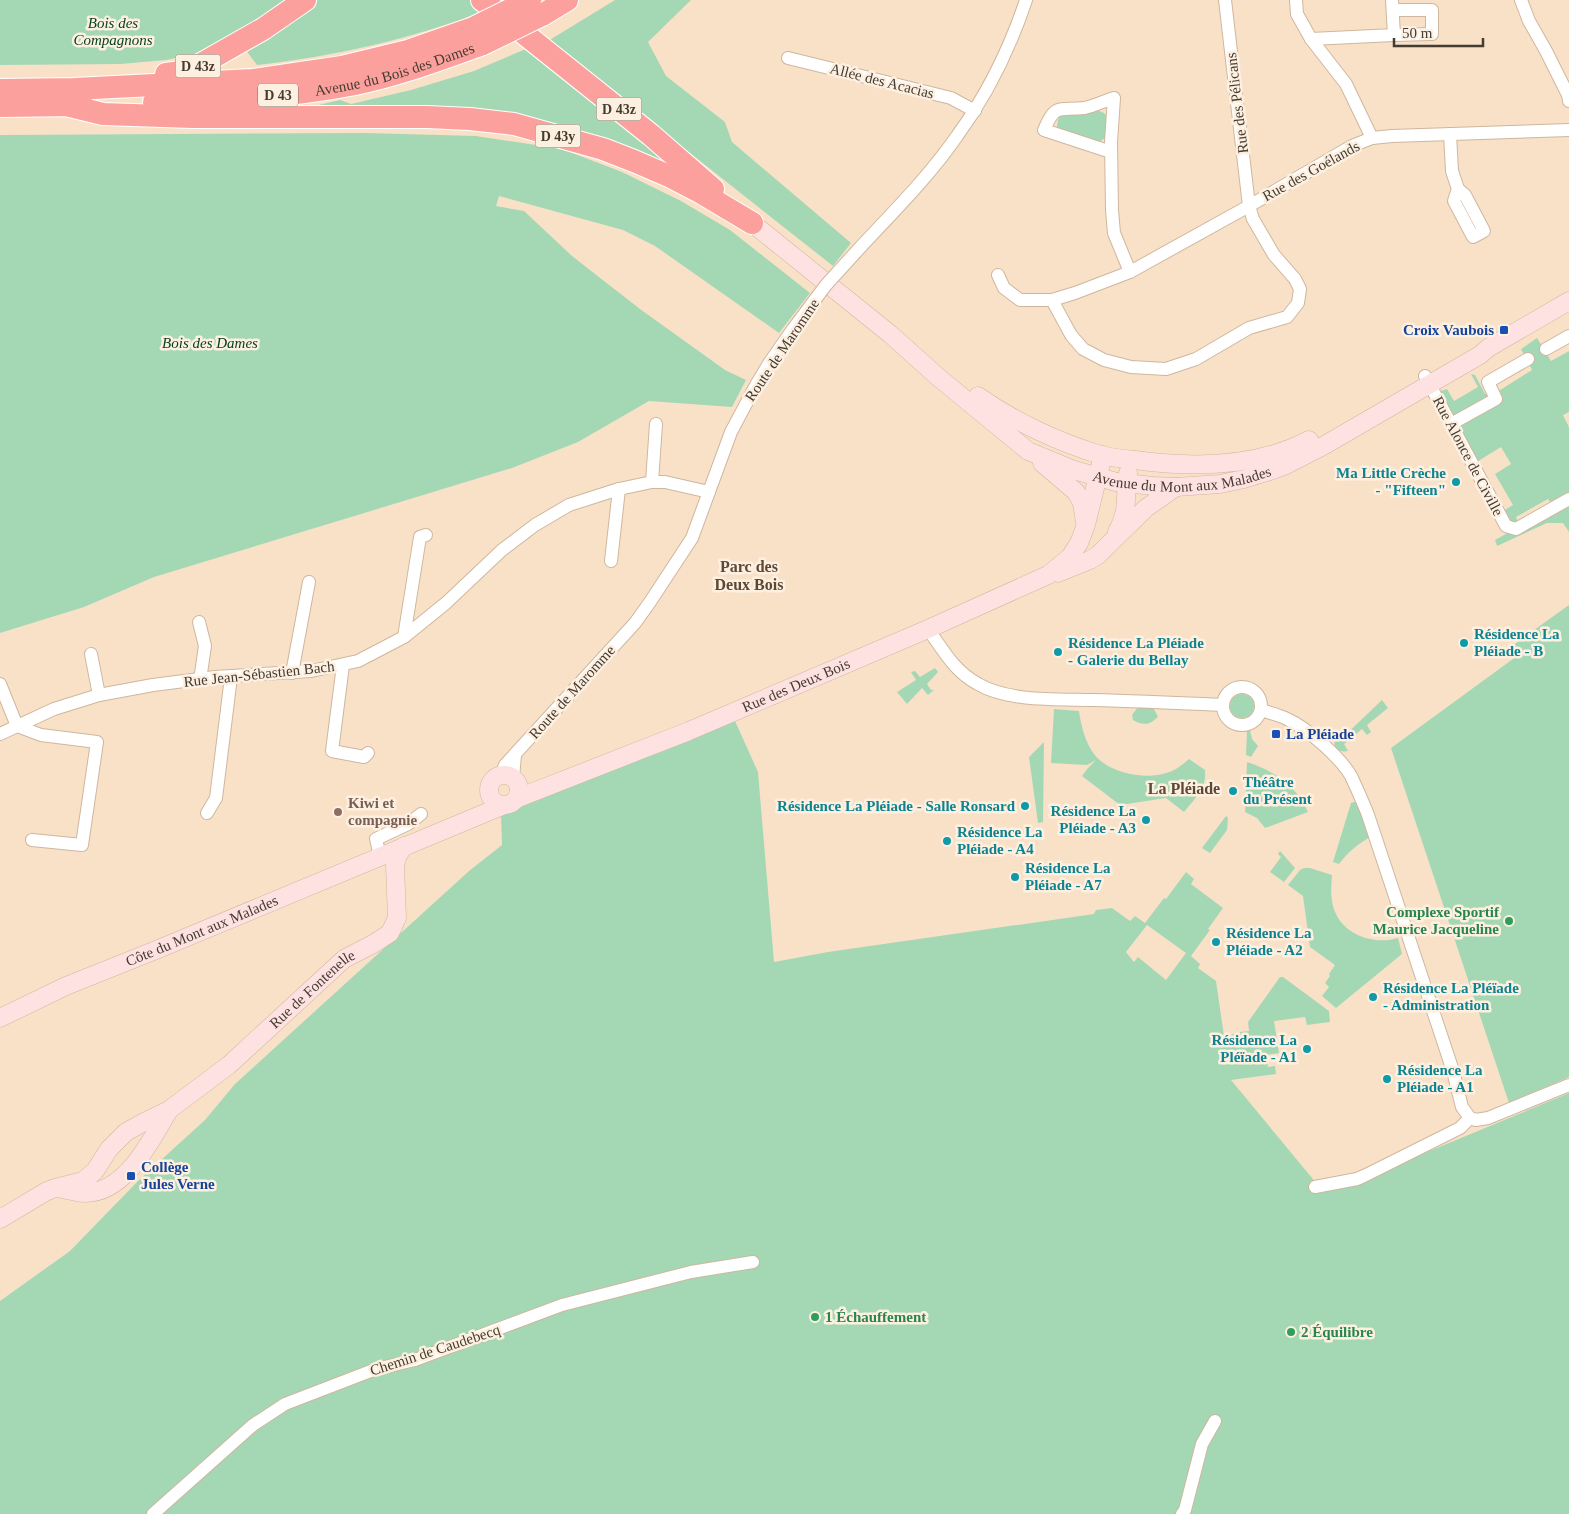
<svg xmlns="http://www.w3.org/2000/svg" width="1569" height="1514" font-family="Georgia,serif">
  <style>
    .green { fill: #a4d8b5; fill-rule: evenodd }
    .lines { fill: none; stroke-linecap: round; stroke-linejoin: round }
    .street-casing { stroke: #ceb79e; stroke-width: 14 }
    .secondary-casing { stroke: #ceb79e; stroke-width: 19 }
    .highway-casing { stroke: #fff; stroke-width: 24 }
    .street { stroke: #fff; stroke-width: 12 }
    .secondary { stroke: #fee2e2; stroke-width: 18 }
    .highway { stroke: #fca09e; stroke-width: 22 }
    .street-bridge-casing { stroke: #ceb79e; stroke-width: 14; stroke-linecap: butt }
    .highway-bridge-casing { stroke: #fff; stroke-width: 24; stroke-linecap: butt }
    .street-bridge { stroke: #fff; stroke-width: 12 }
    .highway-bridge { stroke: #fca09e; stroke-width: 22 }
    .transit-dot { fill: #1a4fb4; stroke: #fef0e1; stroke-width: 2 }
    .culture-dot { fill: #0f9aa8; stroke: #fef0e1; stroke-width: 2 }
    .education-dot { fill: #8d6e63; stroke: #fef0e1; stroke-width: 2 }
    .leisure-dot { fill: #2e9e5b; stroke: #fef0e1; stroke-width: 2 }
    .labels { text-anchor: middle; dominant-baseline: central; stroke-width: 5; stroke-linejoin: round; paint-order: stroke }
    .shield { fill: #fef0e1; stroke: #7c7166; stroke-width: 1 }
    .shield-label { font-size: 14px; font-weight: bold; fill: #443b31 }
    .park-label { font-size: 15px; font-style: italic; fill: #074124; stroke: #fef0e1 }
    .street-label { font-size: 15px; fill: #443b31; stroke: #fef0e1 }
    .transit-label { font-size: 15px; font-weight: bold; fill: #164399; stroke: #fef0e1; text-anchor: start }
    .culture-label { font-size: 15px; font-weight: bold; fill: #0d838f; stroke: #fef0e1; text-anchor: start }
    .education-label { font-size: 15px; font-weight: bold; fill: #785e54; stroke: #fef0e1; text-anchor: start }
    .leisure-label { font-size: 15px; font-weight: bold; fill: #27864d; stroke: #fef0e1; text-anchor: start }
    .neighbourhood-label { font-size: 16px; font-weight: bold; fill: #5c4833; stroke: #fef0e1 }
  </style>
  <rect width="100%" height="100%" fill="#f9e1c8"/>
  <!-- green -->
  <g class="green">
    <polygon points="0,0 286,0 233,38 199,53 166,60 121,64 0,65"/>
    <path d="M317,0H473L487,10C412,39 336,56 257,65L245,49Z"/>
    <polygon points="615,0 691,0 648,42 666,76 725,122 732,142 851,243 833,266 548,41"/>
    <polygon points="528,48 696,185 601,144 310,107 340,100 351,104 411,90 474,71"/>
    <polygon points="1097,110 1104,113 1108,118 1105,138 1099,142 1059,130 1057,126 1058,120 1061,114"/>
    <polygon points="366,133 476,136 562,149 622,172 681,201 730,230 810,293 779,333 655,246 623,230 499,196 496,206 524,211 572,256 640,309 725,370 746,380 732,407 649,401 578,442 512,468 154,577 84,607 0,633 0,135"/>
    <polygon points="1537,338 1551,361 1569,351 1569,412 1563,415 1569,427 1569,492 1550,502 1548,499 1516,517 1518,521 1514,523 1510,522 1503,511 1513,505 1495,474 1511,464 1501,447 1475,463 1435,393 1447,389 1454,401 1478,387 1471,374 1475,375 1485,394 1497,392 1532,370 1521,349"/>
    <polygon points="1569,499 1569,532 1563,523 1547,523 1497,546 1495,540"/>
    <polygon points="1569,605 1569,1077 1509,1103 1391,748 1517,656 1512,646"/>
    <polygon points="935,668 938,672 927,684 931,690 934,690 928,695 922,688 907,704 897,692 916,680 911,672 915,671 920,677"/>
    <circle cx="1242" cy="706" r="12"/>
    <path d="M1382,700L1388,708L1367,725L1371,732L1367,735L1362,729L1344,744L1348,751C1343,752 1339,751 1335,748L1334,737L1339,741Z"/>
    <path d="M1138,707H1153L1158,717C1149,725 1144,726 1133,720L1132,715Z"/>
    <path d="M1054,709L1079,711C1081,725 1085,742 1094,754C1108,773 1145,780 1166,773C1175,771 1182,765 1189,759L1205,770C1207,788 1195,798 1184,812L1166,798L1120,805L1082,776L1088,768L1096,760L1087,765L1051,763Z"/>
    <path d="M735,721L758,772L774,962L828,952L1094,914L1096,910L1112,908L1130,921L1135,916L1145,923L1164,898L1166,899L1186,872L1194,879L1191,884L1223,908L1208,929L1210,930L1191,956L1200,964L1198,968L1216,981L1224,1036L1234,1034L1236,1039L1239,1040L1241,1039L1240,1032L1249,1031L1248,1022L1280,977H1283L1329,1011L1330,1022L1307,1025L1305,1017L1274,1021L1279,1053L1266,1055L1268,1067L1275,1066L1276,1074L1231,1080L1317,1184L1391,1167L1569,1093V1514H0V1301L70,1251L138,1181L205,1120L235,1084L469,871L502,845L501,813ZM1147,925L1186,953L1166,980L1138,957L1134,962L1126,952Z"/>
    <polygon points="1250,730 1252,739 1258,746 1251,757 1246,755 1247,731"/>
    <polygon points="1044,742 1043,822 1038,823 1029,757"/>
    <path d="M1247,762C1274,771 1296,785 1308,812L1265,828L1257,818L1245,812Z"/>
    <path d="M1358,801L1370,837C1358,844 1348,852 1339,864L1333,862L1351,803Z"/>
    <polygon points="1226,816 1228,818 1227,830 1210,853 1202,848"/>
    <polygon points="1280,851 1295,868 1284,882 1270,872 1281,857 1278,854"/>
    <path d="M1304,868H1310L1332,875C1331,888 1330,902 1336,914C1346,936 1376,945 1398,938L1402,954L1336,1008L1322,996L1329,987L1325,983L1330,976L1329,974L1335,965L1310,947L1303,896L1288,885L1300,870Z"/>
  </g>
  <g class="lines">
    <!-- street casing -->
    <g class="street-casing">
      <g id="street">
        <polyline points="1296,0 1297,14 1311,39 1346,84 1372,138"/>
        <polyline points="1521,0 1529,21 1546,51 1568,95 1569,101"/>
        <polyline points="1393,10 1432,10 1432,34 1394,35"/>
        <polyline points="1311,39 1394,35 1392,0"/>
        <polyline points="788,58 951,98 975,111"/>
        <polyline points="1450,134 1452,171 1458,189"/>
        <path d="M1111,152L1044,130C1056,102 1059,111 1084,108C1094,106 1104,101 1114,98L1111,142L1112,210L1114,233L1130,272"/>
        <polygon points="1458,189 1465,195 1484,231 1473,237 1454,201"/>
        <path d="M856,252C891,214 928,178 957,136C987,95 1010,48 1026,0"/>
        <polyline points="998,275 1004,288 1020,300 1052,300 1075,293 1130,272 1249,206 1352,146 1372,138 1392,136 1569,130"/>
        <polyline points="1052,300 1071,335 1083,349 1104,360 1131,367 1166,369 1196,359 1249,328 1287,317 1298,303 1300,289 1295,279 1274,255 1253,219 1249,206 1225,0"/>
        <polyline points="1546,349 1569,336"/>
        <polyline points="1425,376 1506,526 1516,529 1569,499"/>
        <polyline points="1451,424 1496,399 1488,382 1528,359"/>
        <polyline points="652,482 656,424"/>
        <polyline points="611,561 619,489"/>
        <polyline points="199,622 205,646 200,680"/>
        <path d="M928,629C943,650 954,671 978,684C1009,702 1058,699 1093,700C1137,701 1180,703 1223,705"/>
        <polyline points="404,637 420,537 426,535"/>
        <polyline points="91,654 99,695"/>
        <polyline points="343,665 332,751 364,757 368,753"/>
        <polyline points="292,673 309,582"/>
        <polyline points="0,684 17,726 41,735 97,742 82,845 32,840"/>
        <circle cx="1242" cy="706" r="19"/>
        <path d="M1261,710C1270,713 1279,715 1287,719C1307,728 1340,757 1351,776C1357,789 1363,802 1368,815L1453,1071L1462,1107L1470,1118"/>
        <polyline points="0,734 54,709 99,695 153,685 215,677 311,671 358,661 404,637 446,603 502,550 535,525 569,505 619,489 652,482 665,482 709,492"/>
        <polyline points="501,775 505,765 635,623 650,602 692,538 731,432 756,385 768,365 793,329"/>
        <polyline points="513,778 515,755"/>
        <polyline points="207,813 216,798 231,677"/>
        <polyline points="380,856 376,839 408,824 421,814"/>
        <polyline points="1470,1118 1476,1120 1488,1118 1569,1085"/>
        <polyline points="1315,1187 1357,1179 1366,1175 1460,1128 1470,1118"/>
        <polyline points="153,1514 253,1425 285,1404 376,1369 415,1360 562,1305 691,1272 753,1262"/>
        <polyline points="1182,1514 1185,1510 1202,1444 1215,1421"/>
      </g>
    </g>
    <!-- secondary casing -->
    <g class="secondary-casing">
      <g id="secondary">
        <path id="s1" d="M752,223L890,334L938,377L1028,451L1074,470L1116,482L1153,486L1176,487L1220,484L1244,479L1270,471L1286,465L1323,446L1480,355L1488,348L1569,301"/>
        <path d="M978,396C1013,421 1060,443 1101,455C1112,458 1124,459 1135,460C1193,468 1256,468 1309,440"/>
        <polyline points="1042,463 1076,492 1082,503 1085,522"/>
        <path d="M1117,532C1130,509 1124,496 1128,473"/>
        <polyline points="1058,573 1090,560 1098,555 1146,508 1176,487"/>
        <circle cx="504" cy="790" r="15"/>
        <path id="s2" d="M518,798L689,731L928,629L1048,575L1070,557L1079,543L1086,525L1103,455"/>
        <path id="s3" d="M0,1018L66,986L156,950L502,806"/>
        <path d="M62,1189C69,1190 78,1193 85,1193C126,1193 151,1140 169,1110"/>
        <path id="s4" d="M0,1219L47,1191L55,1188L83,1181L95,1171L109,1149L126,1132L144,1122L169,1110L229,1065L344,959L373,944L390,933L397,918L395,865L398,855L404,846"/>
      </g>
    </g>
    <!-- highway casing -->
    <g class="highway-casing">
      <g id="highway">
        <polyline points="482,0 651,135 713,189"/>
        <polyline points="542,15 567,0"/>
        <polyline points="166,74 189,71 263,29 305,0"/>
        <polyline points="0,90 74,89 253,80 342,67 408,51 471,29"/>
        <path id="s5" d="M154,102C221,100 289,97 355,84C399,75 441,59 483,44"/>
        <polyline points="66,105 103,114 192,117 427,117 470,119 514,124 603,149 634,161 671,177 700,192 752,223"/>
        <polyline points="0,106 82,105"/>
      </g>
    </g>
    <!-- street -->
    <use href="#street" class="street"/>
    <!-- secondary -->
    <use href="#secondary" class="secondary"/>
    <!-- highway -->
    <use href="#highway" class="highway"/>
    <!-- street-bridge casing -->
    <g class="street-bridge-casing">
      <polyline id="street-bridge" points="793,329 826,285 856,252"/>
    </g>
    <!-- highway-bridge casing -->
    <g class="highway-bridge-casing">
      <g id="highway-bridge">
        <polyline points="471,29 530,0"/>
        <polyline points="483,44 542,15"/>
      </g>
    </g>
    <!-- street-bridge -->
    <use href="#street-bridge" class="street-bridge"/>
    <!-- highway-bridge -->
    <use href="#highway-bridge" class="highway-bridge"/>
  </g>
  <!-- markers -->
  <g class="transit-dot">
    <rect x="1499" y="325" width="10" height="10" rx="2.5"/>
    <rect x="1271" y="729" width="10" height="10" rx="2.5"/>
    <rect x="126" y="1171" width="10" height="10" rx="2.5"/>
  </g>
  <g class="culture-dot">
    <circle cx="1456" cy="482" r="5"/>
    <circle cx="1464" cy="643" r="5"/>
    <circle cx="1058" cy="652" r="5"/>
    <circle cx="1233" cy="791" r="5"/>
    <circle cx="1025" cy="806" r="5"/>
    <circle cx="1146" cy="820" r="5"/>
    <circle cx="947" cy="841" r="5"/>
    <circle cx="1015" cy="877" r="5"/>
    <circle cx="1216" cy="942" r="5"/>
    <circle cx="1373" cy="997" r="5"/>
    <circle cx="1307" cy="1049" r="5"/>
    <circle cx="1387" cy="1079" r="5"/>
  </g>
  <circle class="education-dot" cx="338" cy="812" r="5"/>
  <g class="leisure-dot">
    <circle cx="1509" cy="921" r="5"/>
    <circle cx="815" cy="1317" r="5"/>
    <circle cx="1291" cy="1332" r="5"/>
  </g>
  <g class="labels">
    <!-- shield labels -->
    <g class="shield">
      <rect x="175.5" y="54.5" width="45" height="23" rx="4"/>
      <rect x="258" y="83.5" width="40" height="23" rx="4"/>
      <rect x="596.5" y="97.5" width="45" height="23" rx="4"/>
      <rect x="535.5" y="124.5" width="45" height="23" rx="4"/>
    </g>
    <g class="shield-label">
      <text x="198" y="66">D 43z</text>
      <text x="278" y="95">D 43</text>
      <text x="619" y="109">D 43z</text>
      <text x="558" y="136">D 43y</text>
    </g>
    <!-- park labels -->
    <g class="park-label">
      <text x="113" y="23">Bois des<tspan x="113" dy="17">Compagnons</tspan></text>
      <text x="210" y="343">Bois des Dames</text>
    </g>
    <!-- street labels -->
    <g class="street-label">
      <text stroke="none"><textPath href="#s5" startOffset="244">Avenue du Bois des Dames</textPath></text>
      <text transform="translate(882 81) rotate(14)">Allée des Acacias</text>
      <text transform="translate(1237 103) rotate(-97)">Rue des Pélicans</text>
      <text transform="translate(1311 171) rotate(-29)">Rue des Goélands</text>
      <text transform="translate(782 350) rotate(-56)">Route de Maromme</text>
      <text transform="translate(1468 456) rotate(62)">Rue Alonce de Civille</text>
      <text stroke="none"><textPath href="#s1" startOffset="518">Avenue du Mont aux Malades</textPath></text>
      <text transform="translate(259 674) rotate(-6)">Rue Jean-Sébastien Bach</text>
      <text stroke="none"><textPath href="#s2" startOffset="300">Rue des Deux Bois</textPath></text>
      <text transform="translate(572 692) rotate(-48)">Route de Maromme</text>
      <text stroke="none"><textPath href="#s3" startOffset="220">Côte du Mont aux Malades</textPath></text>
      <text stroke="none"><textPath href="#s4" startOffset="394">Rue de Fontenelle</textPath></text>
      <text transform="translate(435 1350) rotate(-18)">Chemin de Caudebecq</text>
    </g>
    <!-- transit labels -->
    <g class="transit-label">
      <text x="1494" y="330" text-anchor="end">Croix Vaubois</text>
      <text x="1286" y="734">La Pléiade</text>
      <text x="141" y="1167">Collège<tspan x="141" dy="17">Jules Verne</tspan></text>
    </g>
    <!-- culture labels -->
    <g class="culture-label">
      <text x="1446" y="473" text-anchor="end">Ma Little Crèche<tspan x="1446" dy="17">- "Fifteen"</tspan></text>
      <text x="1474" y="634">Résidence La<tspan x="1474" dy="17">Pléiade - B</tspan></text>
      <text x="1068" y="643">Résidence La Pléiade<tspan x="1068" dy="17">- Galerie du Bellay</tspan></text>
      <text x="1243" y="782">Théâtre<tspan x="1243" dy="17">du Présent</tspan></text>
      <text x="1015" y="806" text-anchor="end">Résidence La Pléiade - Salle Ronsard</text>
      <text x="1136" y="811" text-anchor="end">Résidence La<tspan x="1136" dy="17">Pléiade - A3</tspan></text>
      <text x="957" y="832">Résidence La<tspan x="957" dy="17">Pléiade - A4</tspan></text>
      <text x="1025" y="868">Résidence La<tspan x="1025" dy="17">Pléiade - A7</tspan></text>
      <text x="1226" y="933">Résidence La<tspan x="1226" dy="17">Pléiade - A2</tspan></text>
      <text x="1383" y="988">Résidence La Pléïade<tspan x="1383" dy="17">- Administration</tspan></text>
      <text x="1297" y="1040" text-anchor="end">Résidence La<tspan x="1297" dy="17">Pléïade - A1</tspan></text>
      <text x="1397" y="1070">Résidence La<tspan x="1397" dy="17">Pléiade - A1</tspan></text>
    </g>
    <!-- education labels -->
    <g class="education-label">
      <text x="348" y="803">Kiwi et<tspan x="348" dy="17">compagnie</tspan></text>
    </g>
    <!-- leisure labels -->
    <g class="leisure-label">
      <text x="1499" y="912" text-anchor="end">Complexe Sportif<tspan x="1499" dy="17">Maurice Jacqueline</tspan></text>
      <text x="825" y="1317">1 Échauffement</text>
      <text x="1301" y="1332">2 Équilibre</text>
    </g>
    <!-- neighbourhood labels -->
    <g class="neighbourhood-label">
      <text x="749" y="566">Parc des<tspan x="749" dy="18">Deux Bois</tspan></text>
      <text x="1184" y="788">La Pléiade</text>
    </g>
  </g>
  <!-- scale -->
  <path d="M1394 38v8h89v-8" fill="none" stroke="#443b31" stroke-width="2.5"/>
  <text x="1402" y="38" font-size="15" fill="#443b31" stroke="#fef0e1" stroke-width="4" paint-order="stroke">50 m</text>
</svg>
